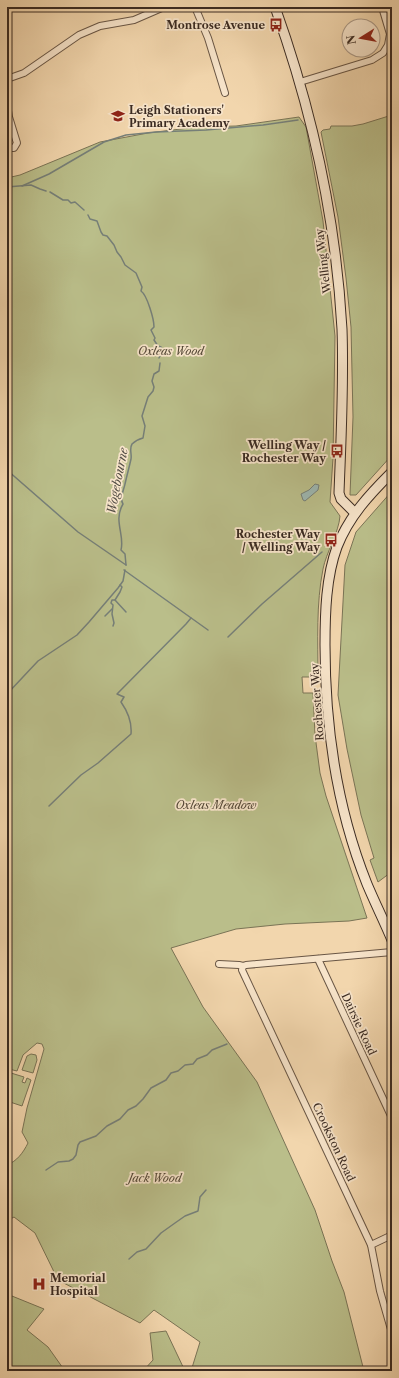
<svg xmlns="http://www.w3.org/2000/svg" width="399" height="1378" font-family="'Libre Caslon Text',serif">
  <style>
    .green { fill: #babe8a; stroke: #7a7456 }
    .water { fill: #9db7b1; stroke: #767f78 }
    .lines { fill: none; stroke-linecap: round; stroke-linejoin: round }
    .stream { stroke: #767f78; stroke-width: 1.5 }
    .street-casing { stroke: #695645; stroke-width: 8 }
    .secondary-casing { stroke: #3b2b22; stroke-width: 11 }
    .street { stroke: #f7e4ca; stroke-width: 6 }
    .secondary { stroke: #f7e4ca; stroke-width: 9 }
    .labels { text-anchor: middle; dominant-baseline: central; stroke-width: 3.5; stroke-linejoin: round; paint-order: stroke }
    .poi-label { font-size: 11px; font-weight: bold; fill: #3b2b22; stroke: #f7e4ca; text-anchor: end }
    .street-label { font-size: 11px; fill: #3b2b22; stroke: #f7e4ca }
    .park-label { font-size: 11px; font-style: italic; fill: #544837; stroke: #f7e4ca }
    .water-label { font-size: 12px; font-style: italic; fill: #544e46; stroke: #f7e4ca }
  </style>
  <rect width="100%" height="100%" fill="#f2d6ad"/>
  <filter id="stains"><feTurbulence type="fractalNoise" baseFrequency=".005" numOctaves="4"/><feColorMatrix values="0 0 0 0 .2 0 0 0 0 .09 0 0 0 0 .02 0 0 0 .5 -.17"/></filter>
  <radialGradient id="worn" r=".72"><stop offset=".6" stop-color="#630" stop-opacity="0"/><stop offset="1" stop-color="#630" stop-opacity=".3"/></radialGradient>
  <!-- green -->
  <g class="green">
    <polygon points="392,115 392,455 356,495 350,495 353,417 351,327 346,278 338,217 321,132 323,130 330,129 331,126 352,126 363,124"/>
    <path d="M299,117L306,127L323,221L335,336L333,458L330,502L340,516C339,532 326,553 323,569C316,604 318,641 318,677H302L303,693H313L315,735L320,773L326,796L367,918L349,921L285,924L236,929L171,948L203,1007L257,1082L315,1210L332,1261L344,1292L364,1371H191L200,1342L154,1310L140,1323L58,1280L35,1233L14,1217L7,1221V1165C17,1161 23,1153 28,1143L22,1132L27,1108L44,1049L42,1044L37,1043L23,1055L17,1071L9,1069L7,1053V178L20,175L100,142L148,133L197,127L236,126Z"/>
    <polygon points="392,491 392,876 390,873 378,882 370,860 374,858 361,815 347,749 338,695 345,565 356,532"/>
    <polygon points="31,1054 36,1055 37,1060 33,1073 22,1070 27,1056"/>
    <polygon points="11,1073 24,1077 22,1082 25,1083 27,1078 31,1080 22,1106 7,1101 7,1085"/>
    <polygon points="7,1294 44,1309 27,1330 48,1347 65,1371 7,1371"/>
    <polygon points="166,1331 185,1371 143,1371 153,1360 150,1333"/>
  </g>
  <!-- water -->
  <polygon class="water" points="315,484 319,485 318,490 305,501 303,500 301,494 309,490"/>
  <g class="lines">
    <!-- stream -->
    <g class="stream">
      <polyline points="22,186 49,174 104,142 126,135 156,132 206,130 263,125 298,120"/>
      <polyline points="7,187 31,185 40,189 46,191"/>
      <polyline points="50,192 63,200 68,200 71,203 75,202 84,210"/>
      <path d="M88,215L90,219L97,221L101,232L103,235L107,236L114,245L117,252L121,257L125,265L136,273L142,287L141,291C147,295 154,319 154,327L151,330L155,338L154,340L158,346L161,347L162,351L159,358"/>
      <polyline points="7,470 78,532 126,565"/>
      <path d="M126,565L125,554L121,550C125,535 113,521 123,504C119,498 124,490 125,484C127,475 129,468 131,459C132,454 129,449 132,444C135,441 139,439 143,438L145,426L142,416L148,397L153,391L154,387L152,381L154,374L159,371L160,363"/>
      <polyline points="124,570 208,630"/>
      <polyline points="115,600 126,612"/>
      <polyline points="105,616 112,609"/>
      <polyline points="113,626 114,623 112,614 113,605 111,603 112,600 115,600 120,592 122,587 120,585"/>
      <polyline points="228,637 262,604 322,552"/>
      <polyline points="7,694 38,661 77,635 89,622 118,588 123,581 125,570"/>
      <path d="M49,806L81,775L98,763L131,734C132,723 128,712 121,702L124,697L117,694L186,624L191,618"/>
      <polyline points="46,1170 58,1162 69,1161 73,1159 76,1155 78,1145 80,1142 96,1136 107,1126 120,1119 128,1110 136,1106 143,1099 151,1088 166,1080 171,1073 178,1071 185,1065 193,1064 197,1059 207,1055 212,1050 227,1044"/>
      <polyline points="129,1259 137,1252 146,1249 161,1233 175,1223 185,1216 198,1211 200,1197 206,1190"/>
    </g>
    <!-- street casing -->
    <g class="street-casing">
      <g id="street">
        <polyline points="195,7 208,38 225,93"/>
        <polyline points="7,79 24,73 79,35 100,26 134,20 164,7"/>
        <polyline points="300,82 372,60 383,53 388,45 390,34 382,7"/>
        <polyline points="7,104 9,117 17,143 14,148 7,148"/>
        <polyline points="392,952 246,965 243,966 242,970 371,1245 380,1291 392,1333"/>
        <polyline points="318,959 392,1118"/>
        <polyline points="219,964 239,965 243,966"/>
        <polyline points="371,1245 392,1235"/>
      </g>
    </g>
    <!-- secondary casing -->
    <g class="secondary-casing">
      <g id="secondary">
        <path d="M275,7C312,110 336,220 342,329C344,384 341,438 339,493L341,499L355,513"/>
        <path d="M392,472C370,494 349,516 337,547C326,577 325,613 325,645C325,726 337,809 367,884C375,903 384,921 392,940"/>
      </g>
    </g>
    <!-- street -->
    <use href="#street" class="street"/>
    <!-- secondary -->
    <use href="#secondary" class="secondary"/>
  </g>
  <!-- icons -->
  <defs>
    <g id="bus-bare" transform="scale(1.08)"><path d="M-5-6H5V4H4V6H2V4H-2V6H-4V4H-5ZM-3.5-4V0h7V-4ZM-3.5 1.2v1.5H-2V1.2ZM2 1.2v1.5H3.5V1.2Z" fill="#8f2418" stroke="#f7e4ca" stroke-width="2.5" paint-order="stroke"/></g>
    <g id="school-bare" transform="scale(1.08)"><path d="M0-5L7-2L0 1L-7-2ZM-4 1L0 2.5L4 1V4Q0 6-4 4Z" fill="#8f2418" stroke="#f7e4ca" stroke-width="2.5" paint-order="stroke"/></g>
    <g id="hospital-bare" transform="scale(1.08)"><path d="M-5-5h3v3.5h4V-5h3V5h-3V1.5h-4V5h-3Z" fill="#8f2418" stroke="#f7e4ca" stroke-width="2.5" paint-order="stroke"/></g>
  </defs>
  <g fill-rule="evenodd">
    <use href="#bus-bare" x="276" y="25"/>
    <use href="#school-bare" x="118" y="116"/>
    <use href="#bus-bare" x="337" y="451"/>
    <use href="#bus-bare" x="331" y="540"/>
    <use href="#hospital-bare" x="39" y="1284"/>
  </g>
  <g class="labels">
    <!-- poi labels -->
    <g class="poi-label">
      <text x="265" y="25">Montrose Avenue</text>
      <text x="129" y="110" text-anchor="start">Leigh Stationers'<tspan x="129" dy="13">Primary Academy</tspan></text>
      <text x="326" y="445">Welling Way /<tspan x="326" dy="13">Rochester Way</tspan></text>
      <text x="320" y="534">Rochester Way<tspan x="320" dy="13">/ Welling Way</tspan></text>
      <text x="50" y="1278" text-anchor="start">Memorial<tspan x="50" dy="13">Hospital</tspan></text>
    </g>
    <!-- street labels -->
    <g class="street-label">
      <text transform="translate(323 261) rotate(-97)">Welling Way</text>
      <text transform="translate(317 702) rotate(-94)">Rochester Way</text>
      <text transform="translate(359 1024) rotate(65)">Dairsie Road</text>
      <text transform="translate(334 1142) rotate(65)">Crookston Road</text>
    </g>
    <!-- park labels -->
    <g class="park-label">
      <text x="171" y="351">Oxleas Wood</text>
      <text x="216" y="805">Oxleas Meadow</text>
      <text x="155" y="1178">Jack Wood</text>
    </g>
    <!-- water labels -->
    <g class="water-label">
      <text transform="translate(117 481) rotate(-79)">Wogebourne</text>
    </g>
  </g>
  <!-- margin -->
  <rect width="399" height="1378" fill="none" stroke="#f2d6ad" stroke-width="24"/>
  <rect x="8" y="8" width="383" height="1362" fill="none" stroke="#3b2b22" stroke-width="2"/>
  <rect x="12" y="12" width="375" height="1354" fill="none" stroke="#3b2b22"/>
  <!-- north arrow -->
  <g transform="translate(361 38) rotate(259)"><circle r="19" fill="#f7e4ca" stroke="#ac9a87"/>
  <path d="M0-3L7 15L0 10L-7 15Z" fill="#8f2418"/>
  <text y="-6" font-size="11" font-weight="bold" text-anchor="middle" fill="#3b2b22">N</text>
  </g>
  <rect width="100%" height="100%" filter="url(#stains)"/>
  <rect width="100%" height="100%" fill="url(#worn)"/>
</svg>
